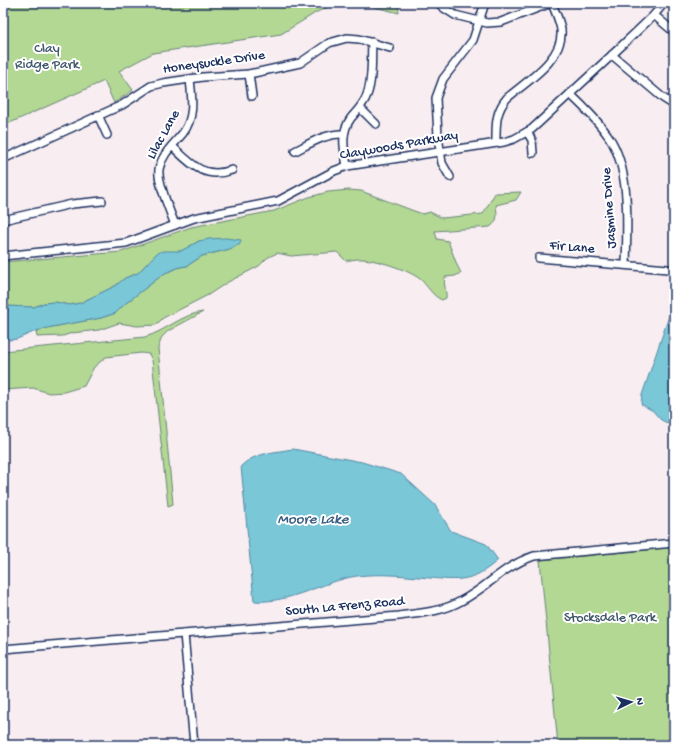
<svg xmlns="http://www.w3.org/2000/svg" width="677" height="748" font-family="'Gochi Hand',sans-serif">
  <style>
    .green { fill: #b3d893; stroke: #678478 }
    .water { fill: #79c7d7; stroke: #538aa7 }
    .lines { fill: none; stroke-linecap: round; stroke-linejoin: round }
    .minor-casing { stroke: #1b2f5e; stroke-width: 10 }
    .minor { stroke: #fff; stroke-width: 7 }
    .labels { text-anchor: middle; dominant-baseline: central; stroke-width: 4; stroke-linejoin: round; paint-order: stroke }
    .park-label { font-size: 14px; fill: #41596b; stroke: #fff }
    .street-label { font-size: 14px; fill: #1b2f5e; stroke: #fff }
    .water-label { font-size: 15px; font-style: italic; fill: #375d82; stroke: #fff }
  </style>
  <rect width="100%" height="100%" fill="#f8edf0"/>
  <filter id="ink" filterUnits="userSpaceOnUse"><feTurbulence type="fractalNoise" baseFrequency=".025" numOctaves="2"/><feDisplacementMap in="SourceGraphic" scale="8" xChannelSelector="R" yChannelSelector="G"/><feConvolveMatrix kernelMatrix="1 2 1 2 8 2 1 2 1" color-interpolation-filters="sRGB"/></filter>
  <g filter="url(#ink)">
    <!-- green -->
    <g class="green">
      <polygon points="3,3 398,3 399,13 362,4 333,5 317,12 281,34 153,53 119,71 133,90 114,103 104,81 3,126"/>
      <path d="M349,190L361,191L414,211L423,214L430,212L442,218L483,214L495,193L521,192L516,200L496,205C497,214 499,221 490,227L435,231L437,239L448,241L457,265L461,273L455,276L445,277C443,285 447,290 446,298L442,300C432,296 428,286 420,279C409,270 373,258 359,259C355,259 350,260 346,261L337,252L291,256L277,253L267,258L259,266L228,282L208,295L163,318L156,325L137,326L119,323L99,330L72,333L63,336L37,337L36,331L52,327L101,318L116,313L126,303L165,273L180,267L187,266L202,256L230,249L240,244L199,241L181,251L157,253L138,273L125,278L115,286L80,303L69,305L55,302L44,303L34,307L3,306V262L121,252L191,227L274,211L309,197L328,192Z"/>
      <path d="M203,312L168,331L162,337L158,348L173,504L168,506L152,360L149,354L141,353L106,357L94,367L84,386L64,392L49,393L33,388L3,390V351L145,337C166,331 182,314 203,312Z"/>
      <polygon points="674,547 674,745 558,745 540,560"/>
    </g>
    <!-- water -->
    <g class="water">
      <polygon points="226,238 241,240 240,244 230,249 202,256 187,266 180,267 165,273 126,303 116,313 101,318 52,327 36,331 17,339 10,340 3,335 3,306 34,307 44,303 55,302 69,305 80,303 115,286 125,278 138,273 157,253 163,251 181,251 199,241 209,239"/>
      <polygon points="674,312 674,426 661,420 653,411 641,404 642,395 670,313"/>
      <path d="M293,449L362,462L401,474L435,505L451,531L486,544L498,560C489,568 478,576 467,578C455,581 442,579 430,578C406,576 382,573 357,576C323,581 290,604 254,601L241,466C254,453 275,452 293,449Z"/>
    </g>
    <g class="lines">
      <!-- minor casing -->
      <g class="minor-casing">
        <g id="minor">
          <polyline points="438,3 444,8 455,15 487,23 501,22 551,3"/>
          <polyline points="654,15 674,32"/>
          <polyline points="612,55 663,98 674,105"/>
          <polyline points="249,74 252,96"/>
          <path d="M570,94C584,107 598,121 609,137C631,170 627,226 626,265"/>
          <polyline points="360,108 376,124"/>
          <polyline points="98,115 107,135"/>
          <polyline points="527,132 532,140 533,153"/>
          <path d="M496,143C496,126 495,112 507,98C527,81 564,59 561,30C560,21 555,12 552,3"/>
          <path d="M172,146C191,164 204,180 232,170"/>
          <path d="M295,151C311,143 326,133 344,134"/>
          <polyline points="3,159 122,105 151,86 163,83 203,77 249,74 300,63 329,43 347,38 359,39 390,48"/>
          <path d="M347,166C344,149 340,133 351,118C357,111 364,104 367,95C373,79 371,59 372,42"/>
          <polyline points="450,177 442,163 438,136 436,98 443,79 473,40 485,3"/>
          <polyline points="3,220 72,204 102,201"/>
          <path d="M175,225C170,211 157,182 159,169C162,154 174,144 183,133C195,117 192,98 190,79"/>
          <polyline points="3,256 126,243 194,218 278,201 334,171 347,166 504,142 514,139 532,129 612,55 654,15 664,3"/>
          <polyline points="539,258 668,269 674,271"/>
          <polyline points="184,634 194,745"/>
          <path d="M3,649L399,616C420,613 442,612 461,601C488,587 503,566 534,556L674,543"/>
        </g>
      </g>
      <!-- minor -->
      <use href="#minor" class="minor"/>
    </g>
  </g>
  <g class="labels">
    <!-- park labels -->
    <g class="park-label">
      <text x="47" y="49">Clay<tspan x="47" dy="16">Ridge Park</tspan></text>
      <text x="610" y="618">Stocksdale Park</text>
    </g>
    <!-- street labels -->
    <g class="street-label">
      <text transform="translate(214 63) rotate(-8)">Honeysuckle Drive</text>
      <text transform="translate(164 135) rotate(-61)">Lilac Lane</text>
      <text transform="translate(399 146) rotate(-10)">Claywoods Parkway</text>
      <text transform="translate(610 208) rotate(-94)">Jasmine Drive</text>
      <text transform="translate(572 248) rotate(5)">Fir Lane</text>
      <text transform="translate(345 607) rotate(-5)">South La Frenz Road</text>
    </g>
    <!-- water labels -->
    <g class="water-label">
      <text x="313" y="520">Moore Lake</text>
    </g>
  </g>
  <!-- margin -->
  <rect width="677" height="748" fill="none" stroke="#fff" stroke-width="16"/>
  <rect x="8" y="8" width="661" height="732" fill="none" stroke="#1b2f5e" stroke-width="1.5" filter="url(#ink)"/>
  <!-- north arrow -->
  <g transform="translate(631 702) rotate(85)" stroke="#ffffff" stroke-width="3" paint-order="stroke">
  <path d="M0-3L7 15L0 10L-7 15Z" fill="#1b2f5e"/>
  <text y="-6" font-size="11" font-weight="bold" text-anchor="middle" fill="#1b2f5e">N</text>
  </g>
</svg>
